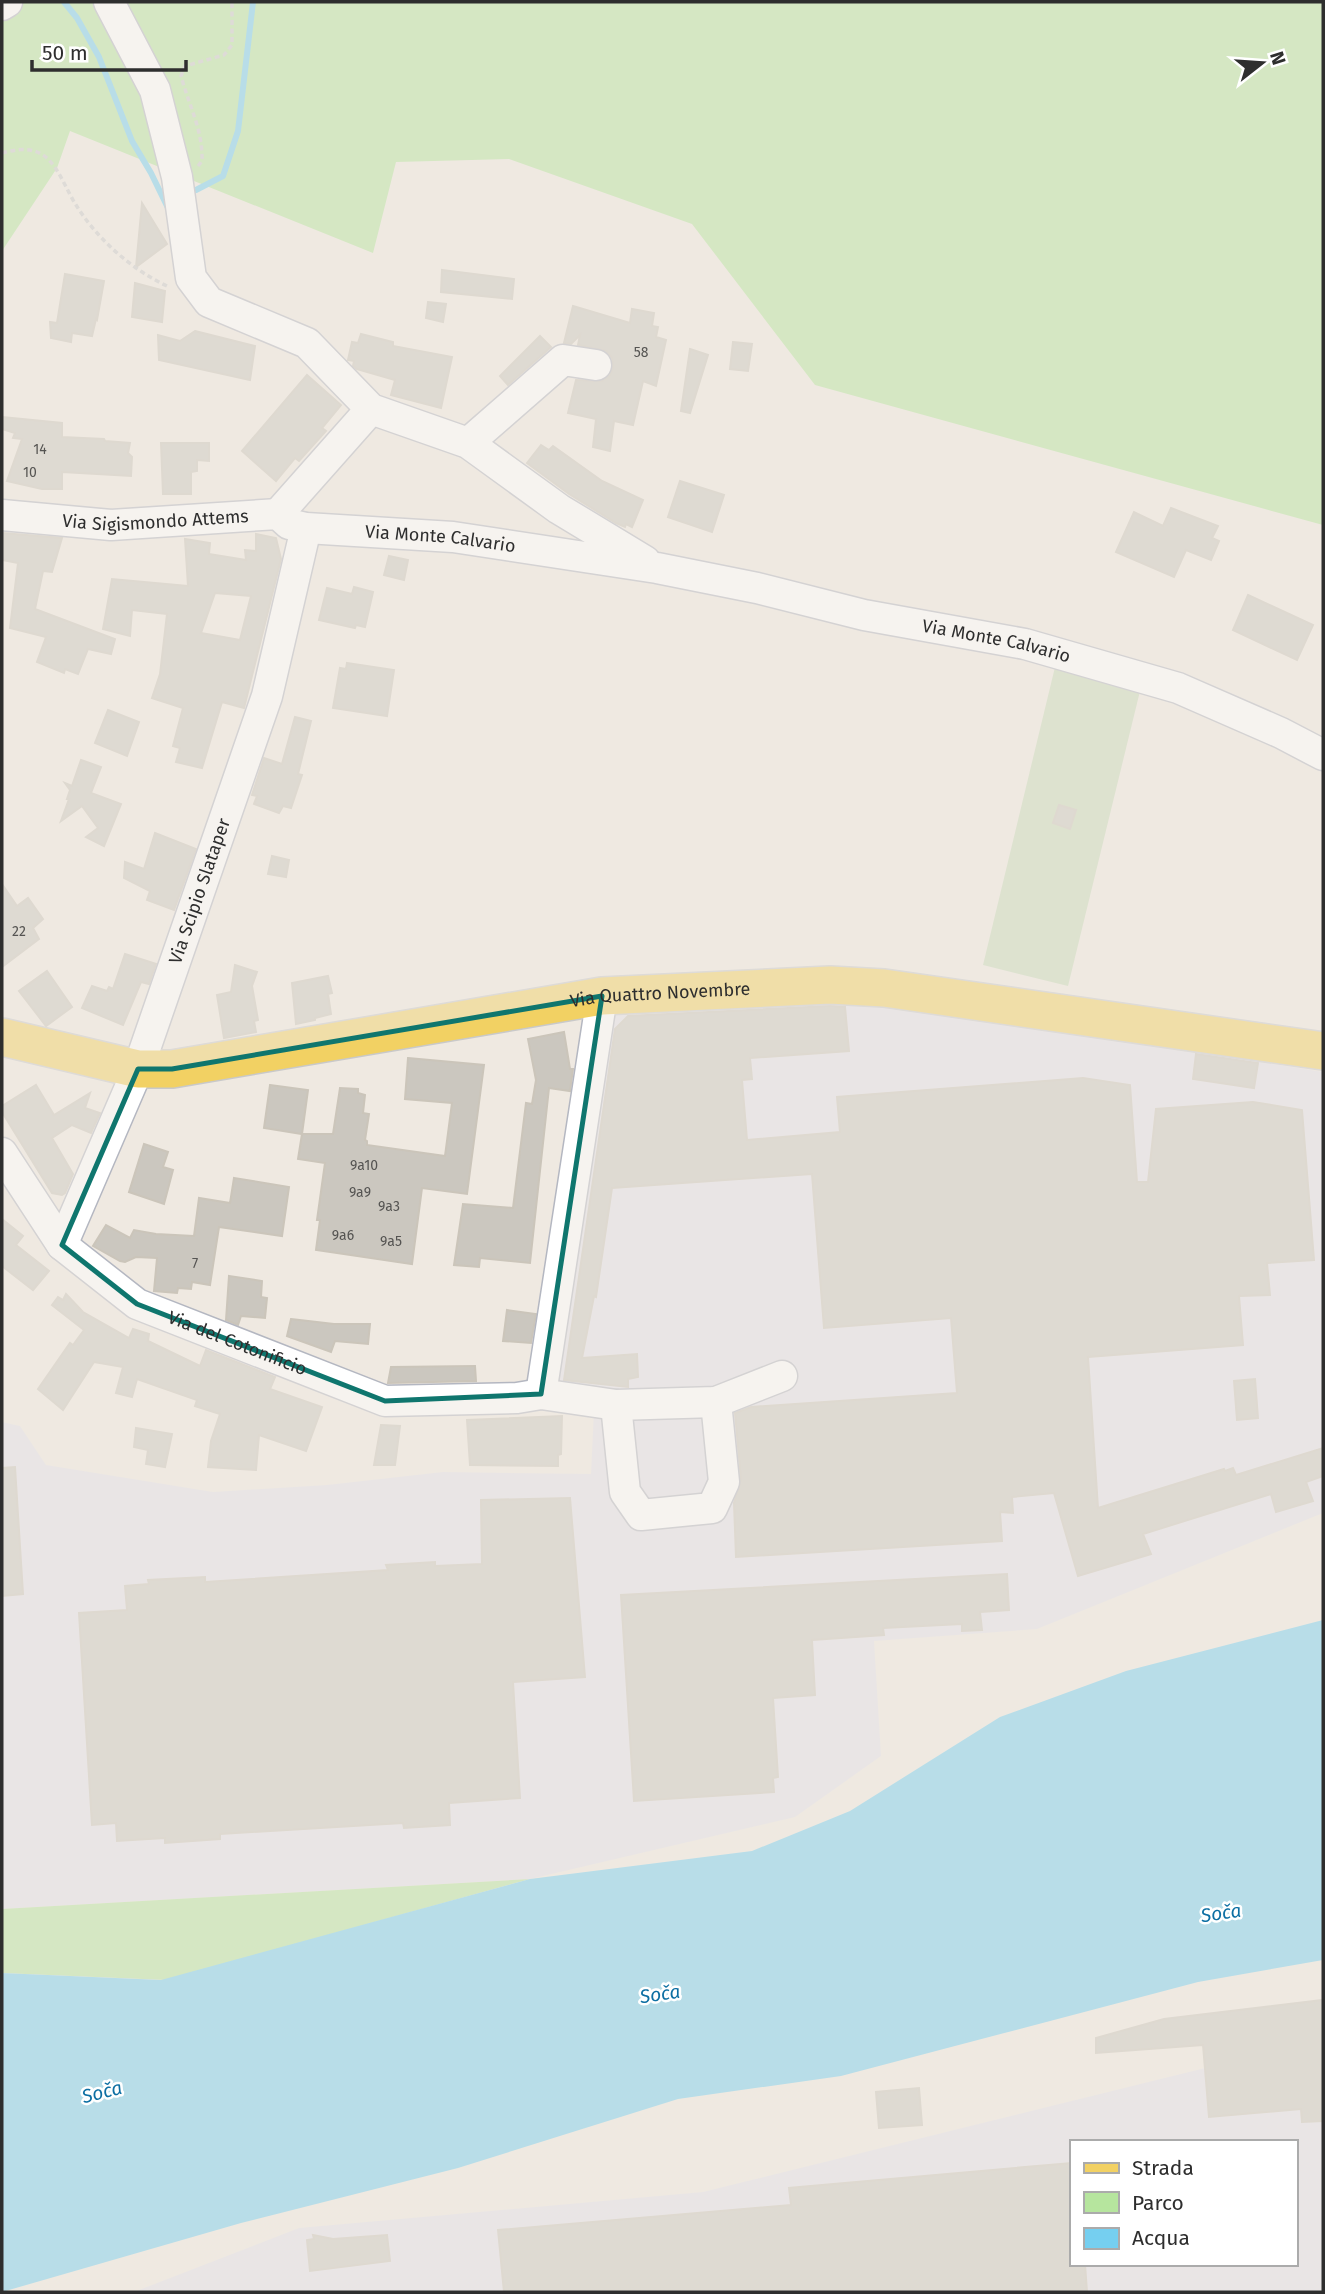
<svg xmlns="http://www.w3.org/2000/svg" width="1325" height="2294" font-family="'Fira Sans',sans-serif">
  <style>
    .industrial { fill: #e3e1e8; fill-rule: evenodd }
    .green { fill: #b6e59e }
    .cemetery { fill: #c8d9b8 }
    .water { fill: #75cff0 }
    .lines { fill: none; stroke-linecap: round; stroke-linejoin: round }
    .stream { stroke: #75cff0; stroke-width: 6 }
    .building { fill: #cbc7bf; stroke: #cbc5ba; stroke-width: 2; fill-rule: evenodd }
    .minor-casing { stroke: #b4b7c1; stroke-width: 33 }
    .major-casing { stroke: #c9c9c9; stroke-width: 40 }
    .path { stroke: #c9c9c9; stroke-width: 3.5; stroke-dasharray: 5 3.5; stroke-linecap: butt }
    .minor { stroke: #fff; stroke-width: 30 }
    .major { stroke: #f2d163; stroke-width: 37 }
    .marked { fill: none; stroke: #0f766e; stroke-width: 5; stroke-linejoin: round }
    .labels { text-anchor: middle; dominant-baseline: central; stroke-width: 5; stroke-linejoin: round; paint-order: stroke }
    .number-label { font-size: 14px; fill: #555452 }
    .street-label { font-size: 18px; fill: #2e2e2e; stroke: #fff }
    .water-label { font-size: 19px; font-style: italic; fill: #0d6fa3; stroke: #fff }
  </style>
  <rect width="100%" height="100%" fill="#efe9e1"/>
  <!-- industrial -->
  <g class="industrial">
    <polygon points="881,1001 1323,1072 1323,1513 1037,1629 874,1641 881,1756 795,1817 530,1879 2,1909 2,1422 20,1426 46,1465 213,1492 327,1485 443,1472 591,1474 594,1410 547,1403 604,1007"/>
    <path d="M1323,2039V2292H134L299,2228L703,2192ZM1071,2142H1295V2264H1071Z"/>
  </g>
  <!-- green -->
  <g class="green">
    <polygon points="2,2 1323,2 1323,525 815,385 692,224 509,159 396,162 373,253 70,131 57,168 2,251"/>
    <polygon points="530,1879 166,1980 2,1973 2,1909"/>
  </g>
  <!-- cemetery -->
  <polygon class="cemetery" points="1056,663 1141,687 1068,986 983,965"/>
  <!-- water -->
  <polygon class="water" points="1323,1620 1323,1960 1198,1982 841,2076 678,2099 458,2168 241,2223 2,2292 2,1973 161,1980 530,1879 752,1851 850,1811 1000,1717 1126,1671"/>
  <g class="lines">
    <!-- stream -->
    <g class="stream">
      <polyline points="64,2 77,18 99,57 132,141 151,173 168,208"/>
      <polyline points="196,190 223,176 238,131 253,2"/>
    </g>
  </g>
  <!-- building -->
  <g class="building">
    <polygon points="142,203 167,244 136,267"/>
    <polygon points="442,270 514,279 512,299 441,292"/>
    <polygon points="65,274 104,281 97,320 96,319 92,336 72,333 71,342 51,338 50,322 57,323"/>
    <polygon points="135,283 165,291 162,322 132,317"/>
    <polygon points="428,302 446,304 443,322 426,318"/>
    <polygon points="573,306 630,323 632,309 654,313 652,326 658,327 656,337 666,340 656,386 643,381 633,425 614,421 610,451 593,447 596,419 568,413 576,380 602,381 610,375 613,367 612,358 606,351 578,345 580,335 571,344 564,343"/>
    <polygon points="195,331 255,346 250,380 159,360 158,335 180,341"/>
    <polygon points="361,334 393,342 393,346 452,357 441,408 391,395 395,380 357,369 353,366 354,361 348,360 352,342 358,343"/>
    <polygon points="540,336 551,347 508,385 500,376"/>
    <polygon points="733,342 752,344 748,371 730,369"/>
    <polygon points="690,349 708,355 690,413 681,411"/>
    <polygon points="307,375 341,405 322,428 326,431 299,461 295,458 276,481 242,451"/>
    <polygon points="2,417 62,423 62,437 104,439 105,441 130,443 128,453 132,457 131,476 62,472 62,489 42,489 7,481 22,439 13,438 15,433 2,429"/>
    <polygon points="161,443 209,443 209,461 197,460 197,471 191,472 191,494 163,494"/>
    <polygon points="541,445 549,450 553,446 602,481 643,500 632,527 626,524 625,527 616,523 569,494 527,463"/>
    <polygon points="680,481 724,495 712,532 668,517"/>
    <polygon points="1171,508 1218,526 1212,538 1219,541 1211,560 1186,550 1174,577 1116,552 1134,512 1163,526"/>
    <polygon points="2,533 62,538 52,572 43,571 35,609 115,639 111,654 88,649 78,674 65,669 64,673 37,662 46,637 10,628 18,563 2,560"/>
    <path d="M256,534L276,538L281,559L244,708L222,702L202,768L176,762L180,748L173,746L183,708L152,698L160,674L167,614L132,610L130,636L103,629L112,579L188,586L185,539L210,543L209,554L246,560L245,550L256,551ZM215,593L251,596L240,640L201,633Z"/>
    <polygon points="389,556 408,560 404,580 384,575"/>
    <polygon points="354,587 373,592 365,627 356,625 355,628 319,620 327,588 352,594"/>
    <polygon points="1248,595 1313,625 1297,660 1233,630"/>
    <polygon points="347,663 394,670 387,716 333,708 340,668 346,669"/>
    <polygon points="108,710 139,722 127,756 95,743"/>
    <polygon points="295,717 311,721 299,770 298,774 302,775 291,808 283,806 279,813 254,804 257,796 252,795 264,758 282,764"/>
    <polygon points="81,760 101,767 91,793 121,804 104,846 86,837 98,828 82,806 61,821 69,799 67,799 70,790 65,783 72,786"/>
    <polygon points="1059,805 1076,810 1070,829 1053,823"/>
    <polygon points="155,833 196,849 174,910 147,900 150,891 124,878 125,862 144,869"/>
    <polygon points="272,856 289,860 286,877 268,874"/>
    <polygon points="2,884 17,906 28,898 43,919 33,928 39,939 2,967"/>
    <polygon points="125,954 156,964 149,984 141,982 123,1025 82,1008 92,986 107,991 109,987 113,989"/>
    <polygon points="235,965 257,972 252,986 258,1020 254,1021 256,1032 224,1038 217,995 231,992"/>
    <polygon points="47,971 72,1007 46,1026 19,991"/>
    <polygon points="328,976 332,993 328,994 331,1014 315,1018 315,1020 296,1024 292,983"/>
    <polygon points="830,1006 845,1007 849,1051 750,1058 752,1079 742,1080 747,1140 840,1132 837,1097 1083,1078 1130,1085 1137,1182 1148,1182 1156,1109 1253,1102 1302,1110 1314,1260 1267,1263 1270,1295 1239,1296 1243,1345 1088,1357 1098,1508 1224,1469 1225,1471 1233,1468 1236,1475 1323,1448 1323,1476 1306,1482 1313,1501 1276,1512 1271,1494 1143,1534 1151,1554 1078,1576 1054,1493 1012,1497 1013,1513 1000,1512 1002,1541 736,1557 734,1503 741,1480 735,1413 751,1407 957,1393 951,1318 824,1328 812,1174 612,1188 596,1297 594,1296 582,1358 637,1354 638,1377 628,1379 628,1387 564,1380 615,1029 628,1016"/>
    <polygon points="564,1032 570,1069 573,1069 570,1091 549,1088 530,1263 480,1258 479,1267 454,1265 463,1204 513,1208 526,1103 532,1104 536,1080 528,1039"/>
    <polygon points="1196,1054 1258,1063 1254,1088 1193,1079"/>
    <polygon points="408,1058 484,1065 467,1194 422,1188 412,1264 316,1250 320,1220 317,1220 325,1163 298,1159 302,1134 333,1134 340,1088 358,1089 358,1093 365,1095 363,1113 369,1114 365,1140 367,1141 367,1145 445,1156 452,1103 405,1099"/>
    <polygon points="36,1085 54,1115 90,1093 85,1108 100,1113 91,1133 72,1125 52,1138 73,1174 65,1193 62,1195 52,1193 2,1112 2,1106"/>
    <polygon points="270,1085 308,1090 302,1134 264,1128"/>
    <polygon points="144,1144 168,1152 163,1167 173,1170 164,1204 129,1192"/>
    <polygon points="234,1178 289,1187 282,1236 219,1227 210,1285 192,1282 191,1289 178,1288 177,1293 154,1291 157,1258 136,1257 125,1262 120,1261 93,1246 106,1225 130,1238 134,1230 156,1234 194,1236 199,1198 230,1203"/>
    <polygon points="2,1219 23,1236 16,1245 49,1271 33,1290 2,1266"/>
    <polygon points="229,1276 262,1281 261,1297 267,1298 265,1318 241,1316 238,1325 226,1320"/>
    <polygon points="66,1294 83,1312 129,1338 133,1329 149,1334 148,1341 200,1366 206,1350 216,1354 275,1377 270,1389 322,1407 306,1451 259,1435 256,1470 208,1467 211,1441 220,1414 195,1406 197,1400 137,1379 132,1397 116,1393 123,1367 94,1362 63,1410 38,1389 70,1343 73,1345 84,1330 52,1305 58,1297 63,1300"/>
    <polygon points="507,1310 536,1314 531,1343 503,1341"/>
    <polygon points="291,1319 334,1324 370,1324 368,1344 335,1341 331,1352 287,1336"/>
    <polygon points="475,1366 476,1381 388,1383 391,1367"/>
    <polygon points="1255,1379 1258,1418 1237,1420 1234,1381"/>
    <polygon points="562,1416 561,1454 558,1455 558,1466 470,1465 467,1420"/>
    <polygon points="381,1425 400,1426 395,1465 374,1465"/>
    <polygon points="136,1428 172,1434 165,1467 146,1464 148,1450 134,1447"/>
    <polygon points="15,1467 23,1594 2,1596 2,1468"/>
    <polygon points="570,1498 585,1677 513,1682 520,1798 449,1803 450,1825 404,1828 403,1823 220,1834 220,1839 165,1843 165,1838 117,1841 116,1823 92,1825 79,1613 127,1610 125,1586 149,1584 148,1580 205,1577 205,1582 388,1570 386,1565 435,1562 435,1566 482,1564 481,1500"/>
    <polygon points="1007,1574 1009,1610 980,1612 982,1630 962,1631 962,1624 883,1628 884,1635 812,1640 815,1695 773,1698 778,1777 773,1778 774,1792 634,1801 621,1595"/>
    <polygon points="1323,2000 1323,2121 1302,2122 1301,2109 1209,2117 1203,2045 1096,2053 1096,2038 1164,2019"/>
    <polygon points="919,2088 922,2125 879,2128 876,2092"/>
    <polygon points="1071,2163 1071,2264 1085,2264 1087,2292 504,2292 498,2230 791,2205 789,2188"/>
    <polygon points="313,2235 333,2239 387,2235 390,2261 310,2271 307,2240 314,2239"/>
  </g>
  <g class="lines">
    <!-- minor casing -->
    <g class="minor-casing">
      <g id="minor">
        <polyline points="109,2 155,90 177,177 191,278 209,302 307,343 371,409 468,443 559,509 645,561"/>
        <polyline points="2,5 7,2"/>
        <polyline points="468,443 563,360 596,365"/>
        <polyline points="278,514 371,409"/>
        <path id="s1" d="M2,515L111,525L278,514L289,524L306,528L453,537L657,568L757,588L864,615L1025,644L1178,688L1281,733L1323,755"/>
        <path id="s2" d="M2,1153L62,1245L137,1304L385,1401L517,1398L541,1394L616,1405L716,1402L782,1376"/>
        <path id="s3" d="M62,1245L138,1069L267,696L306,528"/>
        <polyline points="541,1394 602,996"/>
        <polyline points="616,1405 625,1492 641,1515 712,1508 724,1482 716,1402"/>
      </g>
    </g>
    <!-- major casing -->
    <g class="major-casing">
      <g id="major">
        <path id="s4" d="M2,1037L138,1069H172L602,996L830,985L884,988L1323,1051"/>
      </g>
    </g>
    <!-- path -->
    <g class="path">
      <path d="M2,153C18,149 34,146 48,159C60,171 67,191 76,205C98,240 132,270 169,287"/>
      <path d="M198,166L202,161C203,130 189,106 181,76L185,66L224,55L232,45V2"/>
    </g>
    <!-- minor -->
    <use href="#minor" class="minor"/>
    <!-- major -->
    <use href="#major" class="major"/>
  </g>
  <!-- marked area -->
  <path d="M0 0H1325V2294H0ZM602,996L541,1394L385,1401L137,1304L62,1245L138,1069H172Z" fill="#efe9e1" fill-opacity=".55" fill-rule="evenodd"/>
  <path class="marked" d="M602,996L541,1394L385,1401L137,1304L62,1245L138,1069H172Z"/>
  <g class="labels">
    <!-- number labels -->
    <g class="number-label">
      <text x="641" y="352">58</text>
      <text x="40" y="449">14</text>
      <text x="30" y="472">10</text>
      <text x="19" y="931">22</text>
      <text x="364" y="1165">9a10</text>
      <text x="360" y="1192">9a9</text>
      <text x="389" y="1206">9a3</text>
      <text x="343" y="1235">9a6</text>
      <text x="391" y="1241">9a5</text>
      <text x="195" y="1263">7</text>
    </g>
    <!-- street labels -->
    <g class="street-label">
      <text stroke="none"><textPath href="#s1" startOffset="154">Via Sigismondo Attems</textPath></text>
      <text stroke="none"><textPath href="#s1" startOffset="444">Via Monte Calvario</textPath></text>
      <text stroke="none"><textPath href="#s1" startOffset="1010">Via Monte Calvario</textPath></text>
      <text stroke="none"><textPath href="#s3" startOffset="380">Via Scipio Slataper</textPath></text>
      <text stroke="none"><textPath href="#s4" startOffset="668">Via Quattro Novembre</textPath></text>
      <text stroke="none"><textPath href="#s2" startOffset="313">Via del Cotonificio</textPath></text>
    </g>
    <!-- water labels -->
    <g class="water-label">
      <text transform="translate(1221 1913) rotate(-8)">Soča</text>
      <text transform="translate(660 1994) rotate(-8)">Soča</text>
      <text transform="translate(102 2092) rotate(-14)">Soča</text>
    </g>
  </g>
  <!-- border -->
  <rect width="1325" height="2294" fill="none" stroke="#2e2e2e" stroke-width="7"/>
  <!-- legend -->
  <rect x="1070" y="2140" width="228" height="126" fill="#ffffff" stroke="#ababab" stroke-width="2"/>
  <rect x="1084" y="2163" width="35" height="10" fill="#f2d163" stroke="#ababab" stroke-width="2"/>
  <text x="1132" y="2175" font-size="21" fill="#2e2e2e">Strada</text>
  <rect x="1084" y="2192" width="35" height="21" fill="#b6e59e" stroke="#ababab" stroke-width="2"/>
  <text x="1132" y="2210" font-size="21" fill="#2e2e2e">Parco</text>
  <rect x="1084" y="2228" width="35" height="21" fill="#75cff0" stroke="#ababab" stroke-width="2"/>
  <text x="1132" y="2245" font-size="21" fill="#2e2e2e">Acqua</text>
  <!-- north arrow -->
  <g transform="translate(1262 63) rotate(73)" stroke="#ffffff" stroke-width="5" paint-order="stroke">
  <path d="M0-5L12 26L0 18L-12 26Z" fill="#2e2e2e"/>
  <text y="-10" font-size="19" font-weight="bold" text-anchor="middle" fill="#2e2e2e">N</text>
  </g>
  <!-- scale -->
  <path d="M32 60v10h154v-10" fill="none" stroke="#2e2e2e" stroke-width="3.5"/>
  <text x="42" y="60" font-size="21" fill="#2e2e2e" stroke="#ffffff" stroke-width="5" paint-order="stroke">50 m</text>
</svg>
